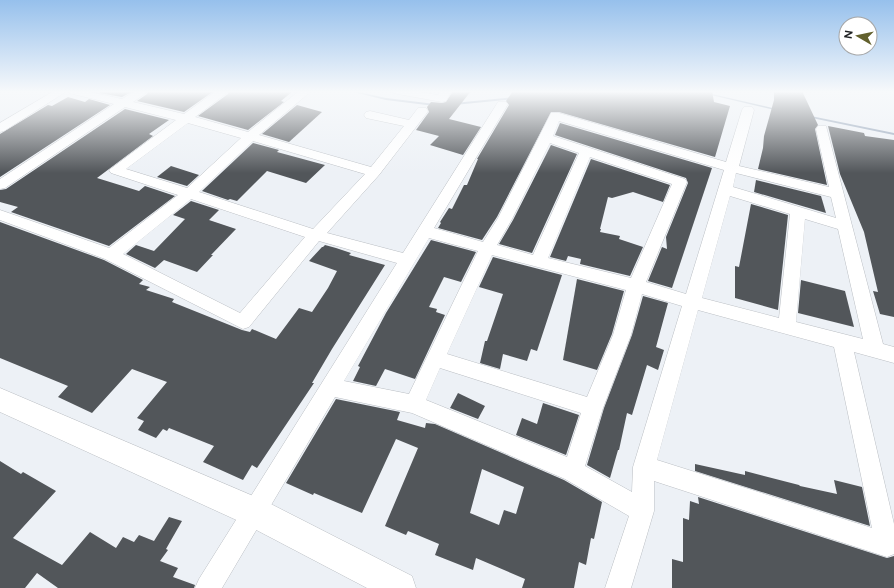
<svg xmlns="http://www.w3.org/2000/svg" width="894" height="588" font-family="Figtree,sans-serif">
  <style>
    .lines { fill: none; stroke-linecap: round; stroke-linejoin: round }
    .stream { fill: #8c9db3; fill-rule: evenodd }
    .building { fill: #52565a; fill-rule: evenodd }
    .street-casing { stroke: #bbbfc4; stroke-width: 1 }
    .secondary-casing { stroke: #bbbfc4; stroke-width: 1 }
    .street { fill: #fff; fill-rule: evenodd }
    .secondary { fill: #fff; fill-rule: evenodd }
  </style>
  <rect width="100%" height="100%" fill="#edf1f6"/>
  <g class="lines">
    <!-- stream -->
    <g class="stream">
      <polygon points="349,91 354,91 386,98 435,104 437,105 435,106 386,100"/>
      <polygon points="694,91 699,91 781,110 779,111"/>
      <polygon points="515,97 516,97 516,99 454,105 452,104 454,103"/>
      <polygon points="806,115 894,133 894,135 807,117 806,117"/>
    </g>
  </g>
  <!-- building -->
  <g class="building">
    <polygon points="102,91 133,91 122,97 99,93"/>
    <polygon points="148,91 214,91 184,112 137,101 147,94"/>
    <polygon points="229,91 293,91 281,101 284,102 248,130 198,116 228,94"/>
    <polygon points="453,91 471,91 449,119 481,127 463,155 430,145 439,136 416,130 429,112 427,107 431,102 442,103 446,102"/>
    <polygon points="513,91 712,91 714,102 730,106 715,157 559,112 551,112 497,217 482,240 438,228 441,223 440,222 449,208 452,209 464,185 467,185 478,159 477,159 509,105 506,101"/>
    <polygon points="774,91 802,91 818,125 815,129 827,185 758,169 763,148 764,136 774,100"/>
    <polygon points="68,97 85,102 89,99 110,105 0,177 0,134 48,105 52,106"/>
    <polygon points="297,105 322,112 289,142 262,134"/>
    <polygon points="125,109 169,120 149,134 153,136 97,178 139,191 145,186 175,196 109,246 11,212 18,207 0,202 0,190 6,189"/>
    <polygon points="560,123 712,168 672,288 648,281 662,247 667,249 666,237 688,183 686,178 555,135"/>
    <polygon points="828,126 864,133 865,136 894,140 894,317 880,314 873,291 878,292 864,232 840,174"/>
    <polygon points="253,143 279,150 277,152 325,165 306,183 267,171 237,201 230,199 228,200 202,191"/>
    <polygon points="551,145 577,154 532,253 499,244 513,220"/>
    <polygon points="591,159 670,185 663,202 633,192 612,198 608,197 600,229 601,229 600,232 620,236 619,239 643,247 630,276 580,264 581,259 568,256 566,261 550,257"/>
    <polygon points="171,166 199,175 187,186 157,177"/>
    <polygon points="756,180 821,196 826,213 754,192"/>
    <polygon points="191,201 219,210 209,220 236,229 211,255 213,255 197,272 164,260 155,268 126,254 136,245 154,251 185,219 173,215"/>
    <polygon points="751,204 788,215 778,310 735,298 735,266 739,267"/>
    <polygon points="0,222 104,260 143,280 139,284 150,287 146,290 174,299 172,302 242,330 250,332 252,329 276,339 299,308 312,312 328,288 337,271 309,261 322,247 323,247 325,245 336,248 351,253 349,255 385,265 332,349 312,383 314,383 257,468 252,465 243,480 203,462 214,446 169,428 167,431 163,429 156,438 138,430 144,421 137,418 167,382 132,369 92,413 58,397 68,386 0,358"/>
    <polygon points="431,240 476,252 461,282 444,277 429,307 437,309 436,312 445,315 415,379 385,369 376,386 353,381 360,367 358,366 386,313"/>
    <polygon points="493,257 562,275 537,351 531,349 527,361 503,354 500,369 480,363 485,341 487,341 503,294 479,287"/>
    <polygon points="577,279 624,291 612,334 597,370 563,360"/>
    <polygon points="801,280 845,291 854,327 798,313"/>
    <polygon points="643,296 668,303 656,347 664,350 658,370 647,365 632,415 627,413 619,450 618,450 610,478 587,465 604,408 632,335"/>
    <polygon points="458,393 485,406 478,419 450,408"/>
    <path d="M336,399L400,412L397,420L425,428L426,423L435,424L564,480L602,502L594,539L591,538L586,565L579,562L574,588H522L525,579L476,558L473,570L435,555L439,544L408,531L406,535L385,526L418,448L396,439L362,513L314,493L313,495L286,483ZM482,469L524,487L516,514L504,510L499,525L470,513Z"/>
    <polygon points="543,403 579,415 566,455 516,435 522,418 537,424"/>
    <polygon points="0,461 21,474 23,472 56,491 13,538 62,565 90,532 116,548 123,537 134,542 139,535 154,541 169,517 182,521 166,549 168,550 160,561 178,568 173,577 195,585 194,588 58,588 37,573 25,588 0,588"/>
    <polygon points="695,464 745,475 745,471 799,485 800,486 837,494 834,480 862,487 870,526 695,471"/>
    <polygon points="698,497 887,558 894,556 894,588 672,588 672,559 683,562 683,518 689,520 690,501 699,504"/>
  </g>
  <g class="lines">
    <!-- street casing -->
    <g class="street-casing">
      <g id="street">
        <polygon points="54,91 67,91 4,131 0,132 0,123"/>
        <path d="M68,91H85L122,99L135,91H147L146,93L133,102L184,114L216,91H228L227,93L195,117L248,132L299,91H310L309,93L259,135L371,167L404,126L366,118L364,115L366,112L370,111L409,120L418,108H426L428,111L426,114L379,175L327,233L403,253L498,102H506L508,104L434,228L483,242L498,218L551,113H559L726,162L742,110L744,107H752L754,110L739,166L829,187L816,129L818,126H826L883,344L894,347V363L854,352L894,524V554L887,557L654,481V511L631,588H605L629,516L565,479L412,413L335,397L222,588H195L199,579L397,263L319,241L249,327L243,329L105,259L0,220V210L109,248L178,195L111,173L109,170L176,120L125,107L5,188L0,189V179L114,104L69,93ZM559,121L724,170L686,294L646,282L687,182L685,179L553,136ZM188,123L241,138L187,188L126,169ZM253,141L365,174L313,229L199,192ZM550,143L579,153L533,255L497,245L512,219ZM590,157L672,184L631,278L548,258ZM736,173L831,197L836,218L733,187ZM730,196L790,214L779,318L702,298ZM191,199L305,237L240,313L123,254ZM805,219L838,229L863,339L796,322ZM429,238L478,251L409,394L344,381ZM492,255L626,290L613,335L587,397L447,354ZM642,294L682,306L633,467L632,492L585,466L603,408L631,335ZM698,310L834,347L872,528L657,460ZM440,368L581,413L567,457L426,400Z"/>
        <polygon points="392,91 414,91 438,95 441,91 452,91 446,101 442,102 398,94 394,93"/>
      </g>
    </g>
    <!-- secondary casing -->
    <g class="secondary-casing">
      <polygon id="secondary" points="0,388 265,501 412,576 416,588 367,588 243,523 0,412"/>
    </g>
    <!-- street -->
    <use href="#street" class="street"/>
    <!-- secondary -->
    <use href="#secondary" class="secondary"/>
  </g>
  <!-- sky -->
  <linearGradient id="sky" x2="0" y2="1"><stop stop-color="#96c0ec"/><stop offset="0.53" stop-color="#f7f9fb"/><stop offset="1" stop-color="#f7f9fb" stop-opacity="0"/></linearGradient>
  <rect width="894" height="173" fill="url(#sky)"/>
  <!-- north arrow -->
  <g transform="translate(858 36) rotate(279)"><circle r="19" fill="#ffffff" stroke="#a5a6a7"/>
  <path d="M0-3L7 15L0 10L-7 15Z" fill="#62602d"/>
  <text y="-6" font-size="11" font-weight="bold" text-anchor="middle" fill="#1f2123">N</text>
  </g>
</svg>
